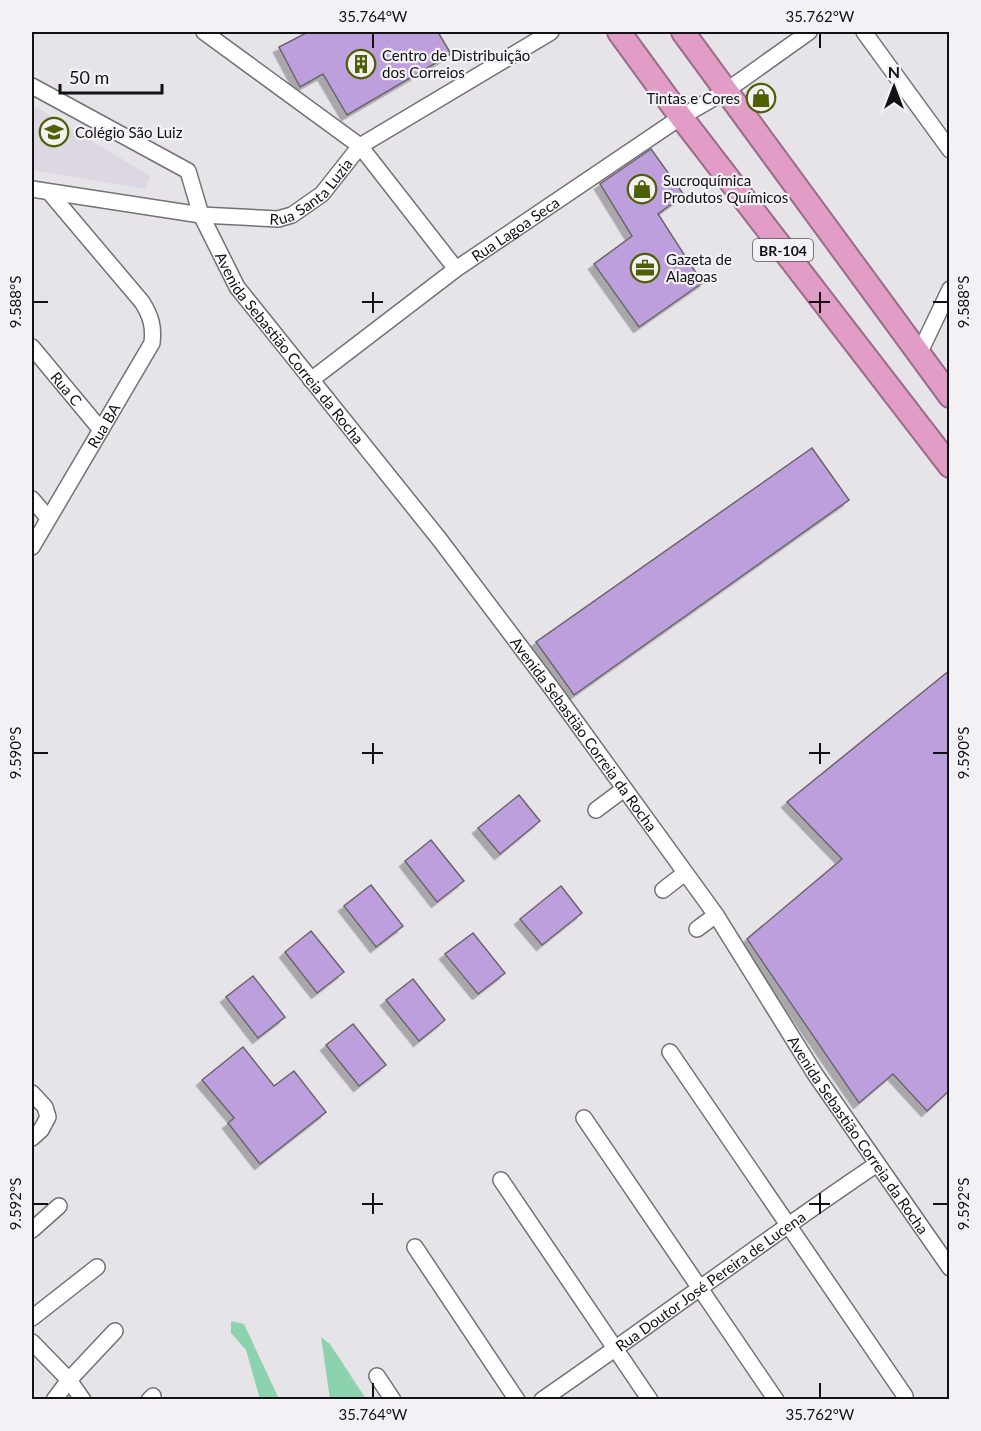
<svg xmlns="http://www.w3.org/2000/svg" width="981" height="1431" font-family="Lato,sans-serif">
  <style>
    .built { fill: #dcd7e3 }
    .green { fill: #8dd2ae }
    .building { fill: #be9fdd; stroke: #68666a; stroke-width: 1.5; filter: url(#shadow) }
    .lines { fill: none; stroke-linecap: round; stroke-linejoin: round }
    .minor-casing { stroke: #737175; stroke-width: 18 }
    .highway-casing { stroke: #996c87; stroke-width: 26 }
    .minor { stroke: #fff; stroke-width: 15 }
    .highway { stroke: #e19dc5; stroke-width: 22 }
    .ticks { fill: none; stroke: #121113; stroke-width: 2 }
    .labels { text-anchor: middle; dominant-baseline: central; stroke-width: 4.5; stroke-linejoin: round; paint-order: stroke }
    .shield { fill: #f3f1f6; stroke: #565457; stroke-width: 1.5 }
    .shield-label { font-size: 14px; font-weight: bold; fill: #121113 }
    .poi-label { font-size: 15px; fill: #121113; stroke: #f3f1f6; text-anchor: start }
    .street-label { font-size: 15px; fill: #121113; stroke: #f3f1f6 }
    .neatline { fill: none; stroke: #121113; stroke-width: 2 }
    .ticks-label { font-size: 15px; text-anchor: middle; fill: #121113 }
  </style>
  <defs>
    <filter id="shadow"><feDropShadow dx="-5.5" dy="5.5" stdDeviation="0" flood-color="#0004"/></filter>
  </defs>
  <rect width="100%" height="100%" fill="#e6e4e9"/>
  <!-- built -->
  <polygon class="built" points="32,105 150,176 146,189 32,170"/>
  <!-- green -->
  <g class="green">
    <polygon points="231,1321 244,1324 279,1399 260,1399 246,1350 231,1333"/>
    <polygon points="321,1337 330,1344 366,1399 330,1399"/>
  </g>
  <!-- building -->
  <g class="building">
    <polygon points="308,32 438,32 451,54 347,115 323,74 300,87 279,47"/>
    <polygon points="651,149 684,195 658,214 696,273 705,281 639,327 594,264 632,236 600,184"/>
    <polygon points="812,448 849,500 574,695 536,642"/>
    <polygon points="950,670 950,1090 927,1111 893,1074 859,1103 747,939 842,859 787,802"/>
    <polygon points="519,795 540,821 500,854 478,828"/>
    <polygon points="431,840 464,881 437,902 405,861"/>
    <polygon points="371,885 403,926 376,947 344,906"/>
    <polygon points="561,886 582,913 542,945 520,919"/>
    <polygon points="311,931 344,972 317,993 285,952"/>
    <polygon points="473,933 505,973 478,994 445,954"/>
    <polygon points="253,976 285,1017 258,1038 226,997"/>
    <polygon points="413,979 445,1020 419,1041 386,1000"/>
    <polygon points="353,1024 386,1065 359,1086 326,1045"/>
    <polygon points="243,1047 274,1086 294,1071 326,1112 260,1164 228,1123 234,1118 202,1080"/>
  </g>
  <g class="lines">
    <!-- minor casing -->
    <g class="minor-casing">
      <g id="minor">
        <polyline points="204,32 360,146 456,269"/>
        <polyline points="864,32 950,150"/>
        <path id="s1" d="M32,86L188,171L201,215L237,287L440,540L550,686L716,915L815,1074L950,1268"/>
        <path id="s2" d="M32,189L201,215L278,219L292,215L322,194L360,146L551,32"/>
        <path id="s3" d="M32,347L101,430"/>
        <polyline points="919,354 950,289"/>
        <path id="s4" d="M311,380L456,269L681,117L726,91L809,32"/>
        <polyline points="32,499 48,518"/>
        <path id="s5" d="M32,547L152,343C154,327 151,316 142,302L49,192"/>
        <polyline points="596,810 624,789"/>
        <polyline points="663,890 685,873"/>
        <polyline points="697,929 716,915"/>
        <polyline points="670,1052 905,1396"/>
        <polyline points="32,1093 45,1107 48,1117 41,1130 32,1138"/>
        <polyline points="584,1118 776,1400"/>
        <polyline points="501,1180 650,1400"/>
        <polyline points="32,1230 59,1206"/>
        <polyline points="415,1247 517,1400"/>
        <polyline points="32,1318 97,1267"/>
        <polyline points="32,1342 69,1380 83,1400"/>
        <polyline points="377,1376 393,1400"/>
        <polyline points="54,1400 69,1380 115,1331"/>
        <polyline points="149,1400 153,1396"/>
        <path id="s6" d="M542,1400C655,1322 764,1240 877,1164"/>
      </g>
    </g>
    <!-- highway casing -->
    <g class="highway-casing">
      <g id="highway">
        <polyline points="619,32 681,117 950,466"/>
        <polyline points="683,32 950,396"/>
      </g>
    </g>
    <!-- minor -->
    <use href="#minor" class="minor"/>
    <!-- highway -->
    <use href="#highway" class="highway"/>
  </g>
  <!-- ticks -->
  <path class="ticks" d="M373,33V48M820,33V48M373,292V313M820,292V313M33,302H48M362,302H383M809,302H830M933,302H948M373,743V764M820,743V764M33,753H48M362,753H383M809,753H830M933,753H948M373,1193V1214M820,1193V1214M33,1204H48M362,1204H383M809,1204H830M933,1204H948M373,1383V1398M820,1383V1398"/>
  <!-- icons -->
  <defs>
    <g id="building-ring" transform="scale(1.5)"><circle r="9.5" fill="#f3f1f6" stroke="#4f6004" stroke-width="1.5"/><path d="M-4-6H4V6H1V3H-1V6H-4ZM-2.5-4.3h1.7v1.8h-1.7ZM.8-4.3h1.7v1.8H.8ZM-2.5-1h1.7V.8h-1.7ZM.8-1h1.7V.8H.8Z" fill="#4f6004"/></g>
    <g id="shop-ring" transform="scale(1.5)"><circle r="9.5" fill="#f3f1f6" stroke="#4f6004" stroke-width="1.5"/><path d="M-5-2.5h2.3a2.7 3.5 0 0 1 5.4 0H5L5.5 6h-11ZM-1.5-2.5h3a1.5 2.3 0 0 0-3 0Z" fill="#4f6004"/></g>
    <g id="school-ring" transform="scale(1.5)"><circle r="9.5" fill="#f3f1f6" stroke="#4f6004" stroke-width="1.5"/><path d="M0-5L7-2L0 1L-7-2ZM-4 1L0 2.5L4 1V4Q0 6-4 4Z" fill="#4f6004"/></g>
    <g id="office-ring" transform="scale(1.5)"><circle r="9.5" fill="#f3f1f6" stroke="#4f6004" stroke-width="1.5"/><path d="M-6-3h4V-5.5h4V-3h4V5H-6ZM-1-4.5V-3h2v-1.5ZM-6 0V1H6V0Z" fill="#4f6004"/></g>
  </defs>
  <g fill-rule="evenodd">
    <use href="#building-ring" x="361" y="64"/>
    <use href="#shop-ring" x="761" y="98"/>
    <use href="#school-ring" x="54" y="132"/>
    <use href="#shop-ring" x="642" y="189"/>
    <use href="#office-ring" x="645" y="268"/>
  </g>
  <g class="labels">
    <!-- shield labels -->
    <rect class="shield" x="753" y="239" width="60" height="22" rx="4.5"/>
    <g class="shield-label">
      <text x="783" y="250">BR-104</text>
    </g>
    <!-- poi labels -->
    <g class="poi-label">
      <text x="382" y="55">Centro de Distribuição<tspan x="382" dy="17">dos Correios</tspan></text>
      <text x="740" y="98" text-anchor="end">Tintas e Cores</text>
      <text x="75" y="132">Colégio São Luiz</text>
      <text x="663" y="180">Sucroquímica<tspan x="663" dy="17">Produtos Químicos</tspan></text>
      <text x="666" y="259">Gazeta de<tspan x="666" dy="17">Alagoas</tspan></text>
    </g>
    <!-- street labels -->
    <g class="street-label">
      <text stroke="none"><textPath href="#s2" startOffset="291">Rua Santa Luzia</textPath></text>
      <text stroke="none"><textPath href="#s4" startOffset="254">Rua Lagoa Seca</textPath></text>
      <text stroke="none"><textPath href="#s1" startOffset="384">Avenida Sebastião Correia da Rocha</textPath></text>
      <text stroke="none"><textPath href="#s3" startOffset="54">Rua C</textPath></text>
      <text stroke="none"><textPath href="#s5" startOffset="141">Rua BA</textPath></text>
      <text stroke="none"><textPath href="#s1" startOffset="870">Avenida Sebastião Correia da Rocha</textPath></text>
      <text stroke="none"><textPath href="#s1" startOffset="1356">Avenida Sebastião Correia da Rocha</textPath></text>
      <text stroke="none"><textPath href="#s6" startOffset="206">Rua Doutor José Pereira de Lucena</textPath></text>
    </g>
  </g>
  <!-- border -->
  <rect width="981" height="1431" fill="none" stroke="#f3f1f6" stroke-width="66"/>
  <!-- north arrow -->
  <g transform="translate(894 87)" stroke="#f3f1f6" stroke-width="4.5" paint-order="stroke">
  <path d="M0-4.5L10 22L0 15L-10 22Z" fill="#121113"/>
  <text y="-9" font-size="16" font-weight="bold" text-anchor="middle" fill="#121113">N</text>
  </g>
  <!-- scale -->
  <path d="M60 84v9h102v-9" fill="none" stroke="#121113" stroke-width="3"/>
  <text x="69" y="84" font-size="18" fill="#121113" stroke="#f3f1f6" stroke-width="4.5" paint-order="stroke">50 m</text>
  <rect x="33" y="33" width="915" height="1365" class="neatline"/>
  <g class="ticks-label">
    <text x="373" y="22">35.764°W</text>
    <text x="820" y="22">35.762°W</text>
    <text transform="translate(16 302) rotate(-90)" y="5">9.588°S</text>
    <text transform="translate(964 302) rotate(-90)" y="5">9.588°S</text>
    <text transform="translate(16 753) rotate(-90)" y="5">9.590°S</text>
    <text transform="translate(964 753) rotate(-90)" y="5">9.590°S</text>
    <text transform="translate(16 1204) rotate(-90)" y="5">9.592°S</text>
    <text transform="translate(964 1204) rotate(-90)" y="5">9.592°S</text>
    <text x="373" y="1420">35.764°W</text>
    <text x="820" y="1420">35.762°W</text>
  </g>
</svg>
